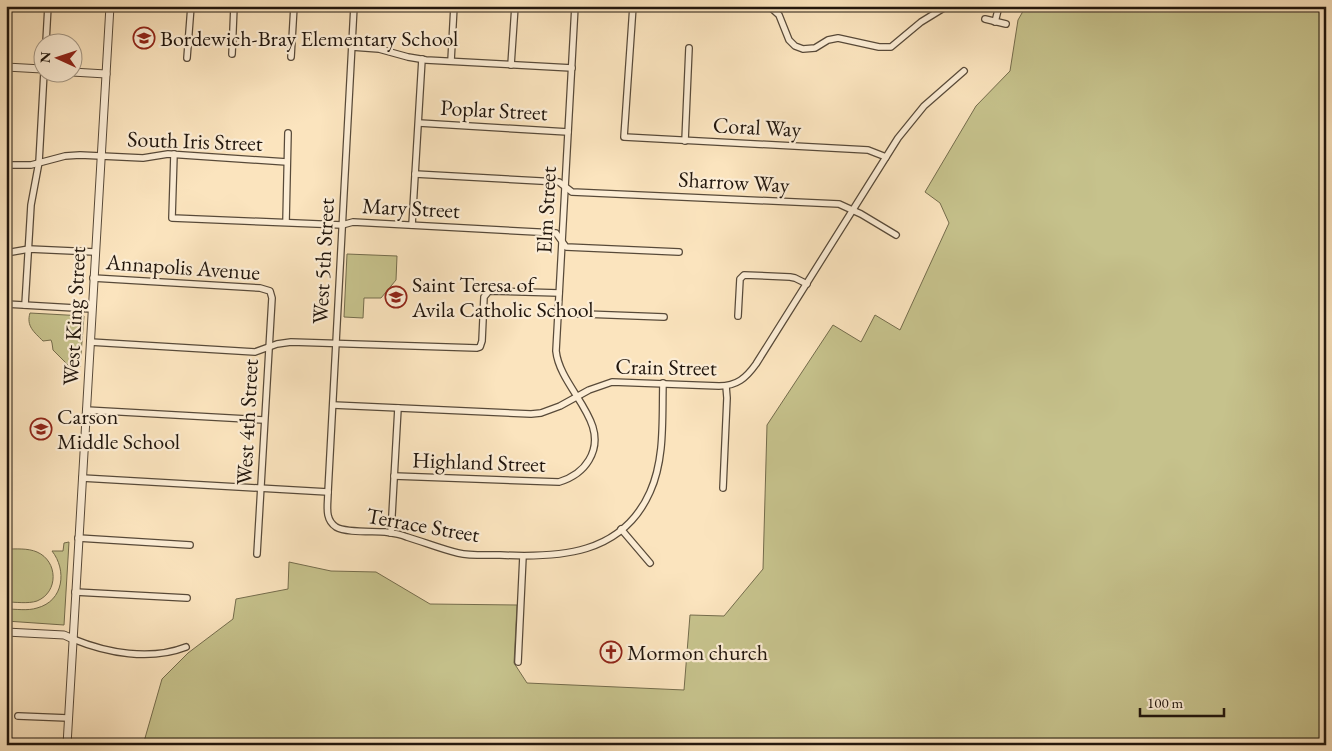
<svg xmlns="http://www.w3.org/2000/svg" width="1332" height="751" font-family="'EB Garamond',serif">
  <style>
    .green { fill: #c6c28c; stroke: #746c4c }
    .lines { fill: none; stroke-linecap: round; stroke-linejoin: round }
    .minor-casing { stroke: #584a39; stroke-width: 8 }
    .tertiary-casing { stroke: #584a39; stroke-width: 9 }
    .minor { stroke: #fcedd5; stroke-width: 5.5 }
    .tertiary { stroke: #fcedd5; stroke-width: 7 }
    .labels { text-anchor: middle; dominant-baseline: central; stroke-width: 4.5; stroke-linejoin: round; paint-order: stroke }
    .poi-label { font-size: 22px; fill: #21160d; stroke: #fcedd5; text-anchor: start }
    .street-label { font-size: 22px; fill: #21160d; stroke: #fcedd5 }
  </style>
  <rect width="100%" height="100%" fill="#fbe4be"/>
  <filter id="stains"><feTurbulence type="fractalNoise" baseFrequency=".004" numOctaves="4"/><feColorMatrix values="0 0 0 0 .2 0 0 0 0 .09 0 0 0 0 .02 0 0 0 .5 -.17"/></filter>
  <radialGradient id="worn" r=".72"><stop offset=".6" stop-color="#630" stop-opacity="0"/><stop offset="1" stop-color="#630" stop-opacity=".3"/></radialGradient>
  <!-- green -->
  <g class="green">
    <polygon points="1026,6 1326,6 1326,745 143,745 162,679 188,653 233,619 236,599 288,589 289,562 331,571 376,572 430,604 517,605 514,663 527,683 684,690 690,615 724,616 763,569 767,425 833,325 861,342 875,315 900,330 949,223 940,203 925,192 976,106 1010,71 1018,20"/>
    <polygon points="347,254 397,256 396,280 381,298 364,298 363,318 344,317"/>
    <path d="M30,313L84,316L80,367L70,364L69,366L53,350L52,343L51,340L43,341C34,332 26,326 30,313Z"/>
    <path d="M69,542L64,625L6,621V609C16,609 28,611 37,608C64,601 67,570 52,551H63L64,543Z"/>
    <path d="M6,549C16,549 28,548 37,552C58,561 59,592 37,601C28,604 16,602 6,602Z"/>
  </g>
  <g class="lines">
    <!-- minor casing -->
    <g class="minor-casing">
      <g id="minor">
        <path d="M354,6L328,492C328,505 324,519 336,527C346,533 373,531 385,532C393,533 400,534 407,537C424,542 441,549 458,553C471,556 486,555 500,555C559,558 622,555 650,492C665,459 662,419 663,383"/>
        <polyline points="633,6 624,137 868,150 886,157"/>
        <polyline points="769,6 779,15 789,40 795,46 803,49 815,48 828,40 838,38 879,47 891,47 921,22 947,6"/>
        <polyline points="985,19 1006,24"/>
        <polyline points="995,22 999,6"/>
        <polyline points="46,42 48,6"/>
        <polyline points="352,47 379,49 408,57 426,60 572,68"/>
        <polyline points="232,54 234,6"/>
        <polyline points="291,57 294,6"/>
        <polyline points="187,58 191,6"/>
        <polyline points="451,61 454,6"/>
        <polyline points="511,65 515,6"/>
        <polyline points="419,123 568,132"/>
        <polyline points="685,141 689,48"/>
        <polyline points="174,154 172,218 342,225 353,222 556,233 566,247 679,252"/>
        <polyline points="6,165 31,165 65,156 80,155 143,158 168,154 287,162"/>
        <polyline points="415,174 559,182 572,192 839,204 861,214 896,235"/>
        <polyline points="286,222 288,133"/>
        <polyline points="412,225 422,59"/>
        <polyline points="6,253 29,249 95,252"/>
        <polyline points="93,278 260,288 270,291 272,298 257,554"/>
        <polyline points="6,304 92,309"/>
        <polyline points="25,305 31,205 39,162 44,72"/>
        <polyline points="558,313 664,317"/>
        <polyline points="738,316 740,279 744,275 790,277 795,278 807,284"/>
        <polyline points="90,342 255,352 277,344 291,342 477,348 480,347 482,341 484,297 489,291 559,293"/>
        <path d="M333,405L531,414L541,413L560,406L589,390L612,382L719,386C737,386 746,378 756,364L898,138L924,106L964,71"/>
        <polyline points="86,410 264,420"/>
        <path d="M394,476L559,482C572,478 582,472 589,460C612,422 560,389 556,351L575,6"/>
        <polyline points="82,478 328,492"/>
        <polyline points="723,488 727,398 726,386"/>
        <polyline points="621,529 650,563"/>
        <polyline points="391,533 398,408"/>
        <polyline points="78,538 190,545"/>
        <polyline points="75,592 187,598"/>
        <path d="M73,639C107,653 150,661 186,647"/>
        <polyline points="518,662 523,556"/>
        <polyline points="18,716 68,718"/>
      </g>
    </g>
    <!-- tertiary casing -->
    <g class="tertiary-casing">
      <g id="tertiary">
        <polyline points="6,67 42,69"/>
        <polyline points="72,72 106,74"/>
        <polyline points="6,632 64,635 73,639"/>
        <polyline points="67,745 110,6"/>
      </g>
    </g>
    <!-- minor -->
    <use href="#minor" class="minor"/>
    <!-- tertiary -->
    <use href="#tertiary" class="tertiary"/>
  </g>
  <!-- icons -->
  <defs>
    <g id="school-ring" transform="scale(1.125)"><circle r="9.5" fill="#fcedd5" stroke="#8f2418" stroke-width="1.5"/><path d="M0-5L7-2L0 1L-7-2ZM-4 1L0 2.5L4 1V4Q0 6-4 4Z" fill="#8f2418"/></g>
    <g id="church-ring" transform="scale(1.125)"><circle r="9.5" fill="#fcedd5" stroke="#8f2418" stroke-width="1.5"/><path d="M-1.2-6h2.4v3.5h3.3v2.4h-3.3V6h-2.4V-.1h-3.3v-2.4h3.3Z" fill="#8f2418"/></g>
  </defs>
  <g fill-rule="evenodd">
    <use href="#school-ring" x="144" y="38"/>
    <use href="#school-ring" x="396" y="297"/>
    <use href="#school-ring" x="41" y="429"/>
    <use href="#church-ring" x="611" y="652"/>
  </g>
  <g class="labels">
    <!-- poi labels -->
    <g class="poi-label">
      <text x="160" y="38">Bordewich-Bray Elementary School</text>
      <text x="412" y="284">Saint Teresa of<tspan x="412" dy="25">Avila Catholic School</tspan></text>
      <text x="57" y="416">Carson<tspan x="57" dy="25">Middle School</tspan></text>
      <text x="627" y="652">Mormon church</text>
    </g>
    <!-- street labels -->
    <g class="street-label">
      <text transform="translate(494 110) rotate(3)">Poplar Street</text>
      <text transform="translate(757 127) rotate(3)">Coral Way</text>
      <text transform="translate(195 141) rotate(2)">South Iris Street</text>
      <text transform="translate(734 182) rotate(3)">Sharrow Way</text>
      <text transform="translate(411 208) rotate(3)">Mary Street</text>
      <text transform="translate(546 210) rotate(-87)">Elm Street</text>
      <text transform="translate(323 261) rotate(-87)">West 5th Street</text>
      <text transform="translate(183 267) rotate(4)">Annapolis Avenue</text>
      <text transform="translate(74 316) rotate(-87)">West King Street</text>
      <text transform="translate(666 367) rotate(1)">Crain Street</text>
      <text transform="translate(247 422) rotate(-87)">West 4th Street</text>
      <text transform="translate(479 462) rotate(2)">Highland Street</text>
      <text transform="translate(423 525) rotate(10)">Terrace Street</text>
    </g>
  </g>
  <!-- margin -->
  <rect width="1332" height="751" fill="none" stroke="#fbe4be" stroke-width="25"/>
  <rect x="8" y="8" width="1317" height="736" fill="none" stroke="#21160d" stroke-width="2.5"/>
  <rect x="12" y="12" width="1307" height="726" fill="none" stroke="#21160d"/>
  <!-- north arrow -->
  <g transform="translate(58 58) rotate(273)"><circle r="24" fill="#fcedd5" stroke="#a49785"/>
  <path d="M0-4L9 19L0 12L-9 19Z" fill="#8f2418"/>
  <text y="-8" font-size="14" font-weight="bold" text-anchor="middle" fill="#21160d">N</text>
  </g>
  <!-- scale -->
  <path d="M1140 708v8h84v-8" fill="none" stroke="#21160d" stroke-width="2.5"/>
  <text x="1147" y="708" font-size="15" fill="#21160d" stroke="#fcedd5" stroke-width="4" paint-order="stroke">100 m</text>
  <rect width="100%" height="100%" filter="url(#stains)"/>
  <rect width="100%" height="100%" fill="url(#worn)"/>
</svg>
